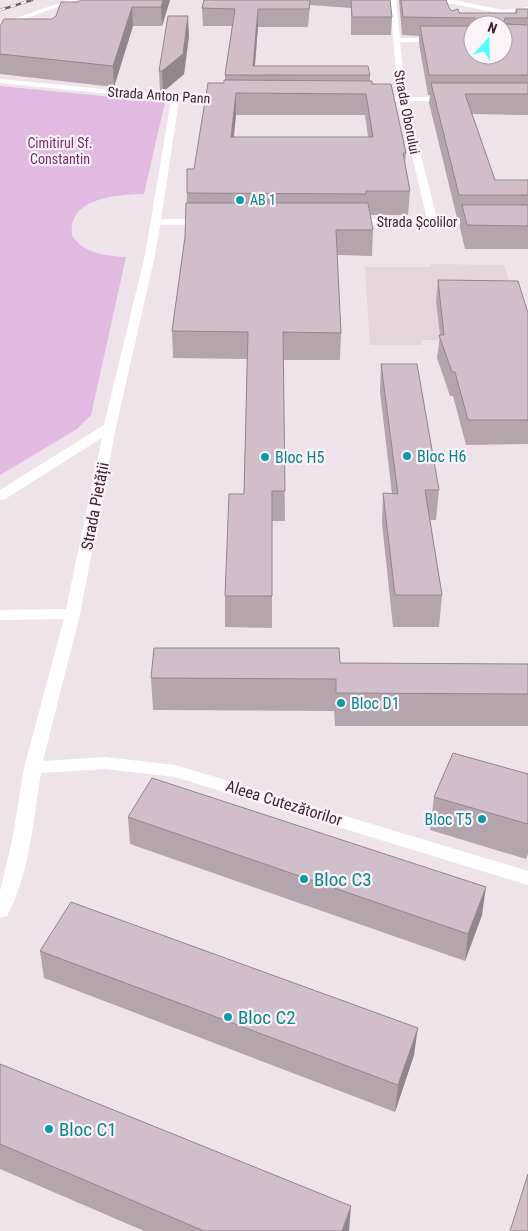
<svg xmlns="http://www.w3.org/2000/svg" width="528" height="1231" font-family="'Roboto Condensed',sans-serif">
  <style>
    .built { fill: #e3d4dd }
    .green { fill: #e2b9e0 }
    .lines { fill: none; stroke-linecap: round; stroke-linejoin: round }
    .minor { fill: #fff; fill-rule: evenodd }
    .rail-casing { stroke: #7e5b6c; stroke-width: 2.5 }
    .rail { stroke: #faf4f9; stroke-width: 2; stroke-dasharray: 5.5; stroke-linecap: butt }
    .wall { fill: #b3a4ae; fill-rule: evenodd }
    .shaded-wall { fill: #92868d }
    .building { fill: #d0bfca; stroke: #92868d; fill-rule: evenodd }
    .culture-dot { fill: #0f9aa8; stroke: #faf4f9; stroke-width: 2 }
    .labels { text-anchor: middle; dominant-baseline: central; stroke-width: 4.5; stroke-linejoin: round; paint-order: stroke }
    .far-street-label { font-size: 14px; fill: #422031; stroke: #faf4f9 }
    .far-park-label { font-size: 14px; fill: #7e2570; stroke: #faf4f9 }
    .far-culture-label { font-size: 14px; fill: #0d838f; stroke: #faf4f9; text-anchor: start }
    .culture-label { font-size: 16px; fill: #0d838f; stroke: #faf4f9; text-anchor: start }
    .street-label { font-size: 16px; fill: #422031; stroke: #faf4f9 }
    .near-culture-label { font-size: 19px; fill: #0d838f; stroke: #faf4f9; text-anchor: start }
  </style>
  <rect width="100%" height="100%" fill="#eee3eb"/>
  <!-- built -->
  <polygon class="built" points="431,264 504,265 526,339 422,340 422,345 370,345 365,267 431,267"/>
  <!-- green -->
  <path class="green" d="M0,86L165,102L144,194C117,195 68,197 72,235C82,254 108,256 126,257L91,415L77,429L0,475Z"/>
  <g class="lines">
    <!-- minor -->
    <g class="minor">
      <polygon points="68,0 77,0 0,28 0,24"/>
      <polygon points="390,0 396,0 400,38 473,38 473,42 400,42 406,97 449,97 453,99 449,101 407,101 437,219 480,219 485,222 483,224 353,225 348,222 353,219 427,219 399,101 375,101 371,99 375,97 398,97"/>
      <polygon points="427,0 453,0 503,10 528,7 528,11 503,14 453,4 425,3"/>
      <path d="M0,79L175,96L227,97L231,99L227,101L179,100L161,219H205L210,222L205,225H160L155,255L116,427L80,614L43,761L105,757L175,765L528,871V885L175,777L105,769L41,773C33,821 30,873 7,916L0,918V891L12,841L24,768L64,619L0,620V610L66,609L102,438L5,499L0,500V490L104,425L145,255L171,100L0,83Z"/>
    </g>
    <!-- rail casing -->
    <g class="rail-casing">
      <polyline id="rail" points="0,10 32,0"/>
    </g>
    <!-- rail -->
    <use href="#rail" class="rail"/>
  </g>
  <!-- wall -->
  <g class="wall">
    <polygon points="170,0 162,26 133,26 114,87 0,74 0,26 52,19"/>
    <path d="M204,0H390L392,17L391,35H351V8L310,5L308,27H258L255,66L370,75V81L372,84L406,153L405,164L410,191L408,215H370L373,230L372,256L337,255L341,333L340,360H283L285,521H272V628L225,627V596L244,494L247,359L173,358L172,331L185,237L187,193L225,80V75L232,26H203L202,8ZM236,115H365L368,137H234Z"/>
    <path d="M399,0H446L449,8L452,11L459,13H515L516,9H528V115L472,114L495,180H528V249H465L460,228V218H457L429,103L430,95H428L419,44V36L402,35ZM473,25H503L473,55Z"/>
    <polygon points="189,36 184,74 163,92 160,92 159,71"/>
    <polygon points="438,280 528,313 528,444 466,445 453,396 450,396 437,358 440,335 436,302"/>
    <polygon points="381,364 439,490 436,520 430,520 442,595 439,627 393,627 382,523 383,493 392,494 380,392"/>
    <polygon points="340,663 528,664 528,726 335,726 334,711 153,710 151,678"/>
    <polygon points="528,774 528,854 526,859 430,830 434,797"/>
    <polygon points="128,817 482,915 465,961 130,844"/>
    <polygon points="40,951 414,1055 395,1112 44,978"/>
    <polygon points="0,1064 349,1231 144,1231 0,1169"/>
  </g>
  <!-- shaded-wall -->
  <g class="shaded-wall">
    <polygon points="163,0 170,0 162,26 161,7"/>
    <polygon points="132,7 133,26 114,87 113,66"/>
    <polygon points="258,9 258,27 254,75 253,66"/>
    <polygon points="188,16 189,36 184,74 163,92 162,71"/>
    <polygon points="236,93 236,115 231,160 231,137"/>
    <polygon points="486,887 482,915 465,961 468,934"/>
    <polygon points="418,1028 414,1055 395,1112 398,1085"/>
    <polygon points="351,1206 349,1231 342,1231"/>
  </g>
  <!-- building -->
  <g class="building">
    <polygon points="81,0 163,0 161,7 132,7 113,66 0,54 0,26 4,19 52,19 56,16 61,2 78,2"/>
    <polygon points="204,0 310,0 309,9 258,9 253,66 368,66 370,75 225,75 235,9 202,8"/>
    <polygon points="351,0 390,0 392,17 352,17"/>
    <polygon points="401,0 446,0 449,8 452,11 458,9 459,13 517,13 516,9 528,9 528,18 505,18 503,24 528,25 528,75 429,75 420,26 473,26 473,55 503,55 503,25 475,25 476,20 475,18 403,17"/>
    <polygon points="168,16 188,16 183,54 162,71 159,71"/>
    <path d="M224,80L372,81V84H391L406,153H403L410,191H366V194L187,193V169H194L208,83H224ZM236,93L366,94L373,137H231Z"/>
    <polygon points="431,83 528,83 528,94 465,94 495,180 528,180 528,195 459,195"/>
    <polygon points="186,203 368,203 373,230 336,230 341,333 283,332 285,491 272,491 272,596 225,596 229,494 244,494 248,332 172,331 185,237"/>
    <polygon points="462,205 528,205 528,226 467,225"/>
    <polygon points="438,280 518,281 528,313 528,420 468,420 455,372 452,372 439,335 444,335"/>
    <polygon points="381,364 417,364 439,490 425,490 442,595 395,595 383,493 398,494"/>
    <polygon points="154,648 339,648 340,663 528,664 528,694 336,693 336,679 151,678"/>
    <polygon points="453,753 528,774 528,824 434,797"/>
    <polygon points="152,778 486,887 468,934 128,817"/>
    <polygon points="71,902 418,1028 398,1085 40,951"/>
    <polygon points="0,1064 351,1206 342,1231 204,1231 0,1144"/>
    <polygon points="528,1174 528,1231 510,1231"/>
  </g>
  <!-- markers -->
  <g class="culture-dot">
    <circle cx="240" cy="200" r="5"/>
    <circle cx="407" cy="456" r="5"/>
    <circle cx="265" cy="457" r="5"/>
    <circle cx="341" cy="703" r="5"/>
    <circle cx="482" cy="819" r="5"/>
    <circle cx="304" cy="879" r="5"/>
    <circle cx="228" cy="1017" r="5"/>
    <circle cx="49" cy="1129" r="5"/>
  </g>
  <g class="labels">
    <!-- far-street labels -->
    <g class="far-street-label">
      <text transform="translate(159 95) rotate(4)">Strada Anton Pann</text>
      <text transform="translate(407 112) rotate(79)">Strada Oborului</text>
      <text x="417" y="222">Strada Școlilor</text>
    </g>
    <!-- far-park labels -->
    <g class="far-park-label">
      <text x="60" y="143">Cimitirul Sf.<tspan x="60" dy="16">Constantin</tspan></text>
    </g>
    <!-- far-culture labels -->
    <g class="far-culture-label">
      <text x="250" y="200">AB 1</text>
    </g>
    <!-- culture labels -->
    <g class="culture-label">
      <text x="417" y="456">Bloc H6</text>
      <text x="275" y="457">Bloc H5</text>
      <text x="351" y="703">Bloc D1</text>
      <text x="472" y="819" text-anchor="end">Bloc T5</text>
    </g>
    <!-- street labels -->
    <g class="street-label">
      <text transform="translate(95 506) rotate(-79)">Strada Pietății</text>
      <text transform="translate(284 803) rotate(17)">Aleea Cutezătorilor</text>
    </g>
    <!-- near-culture labels -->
    <g class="near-culture-label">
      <text x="314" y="879">Bloc C3</text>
      <text x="238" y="1017">Bloc C2</text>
      <text x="59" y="1129">Bloc C1</text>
    </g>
  </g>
  <!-- north arrow -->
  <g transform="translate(488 40) rotate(20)"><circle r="24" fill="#faf4f9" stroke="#b09fa9"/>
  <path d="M0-4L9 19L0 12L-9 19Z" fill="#50fcff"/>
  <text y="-8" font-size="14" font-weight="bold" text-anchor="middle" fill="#422031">N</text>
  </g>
</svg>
